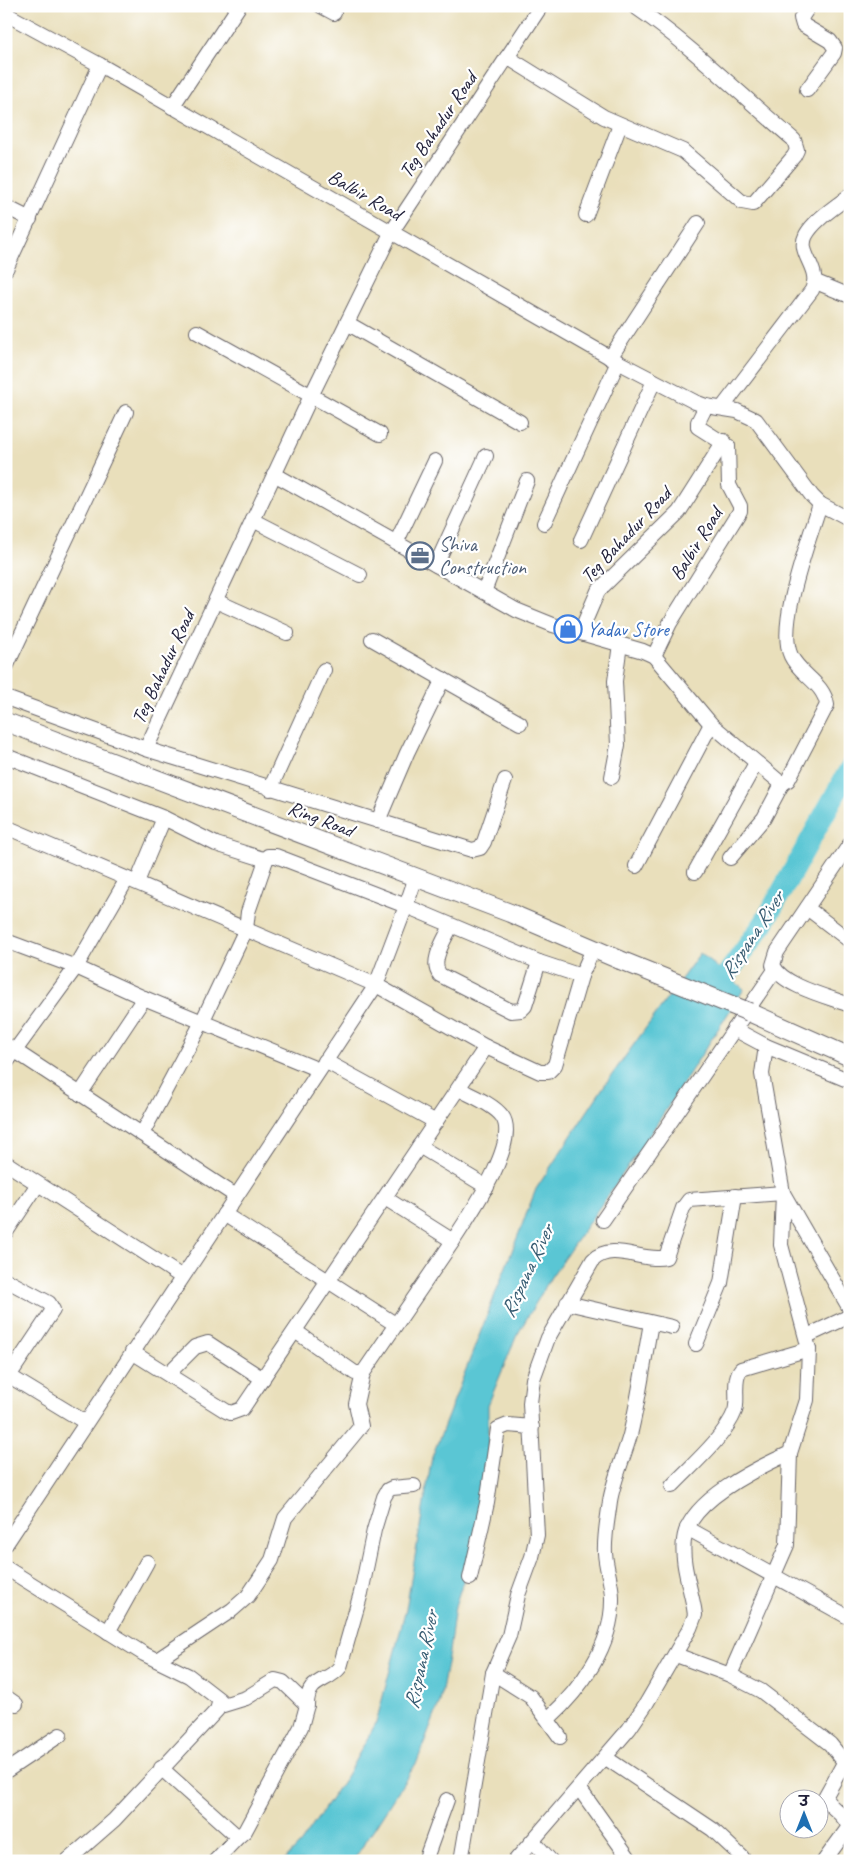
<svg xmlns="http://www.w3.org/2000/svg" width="856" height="1867" font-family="Caveat,'Playpen Sans Deva',sans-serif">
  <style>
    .water { fill: #5ac6d4; stroke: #3e7488 }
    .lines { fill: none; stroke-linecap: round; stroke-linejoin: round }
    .river { stroke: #5ac6d4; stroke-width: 21 }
    .minor-casing { stroke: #686468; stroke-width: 16 }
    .tertiary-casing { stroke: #686468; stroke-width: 20 }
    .minor { stroke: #fff; stroke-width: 14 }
    .tertiary { stroke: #fff; stroke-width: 18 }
    .tertiary-bridge-casing { stroke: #686468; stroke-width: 20; stroke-linecap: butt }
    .tertiary-bridge { stroke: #fff; stroke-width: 18 }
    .labels { text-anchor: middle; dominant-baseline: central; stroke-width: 4.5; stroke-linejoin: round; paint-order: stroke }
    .street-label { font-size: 20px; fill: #22223b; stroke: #fff }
    .service-label { font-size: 20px; fill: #4e5e75; stroke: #fff; text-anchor: start }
    .shop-label { font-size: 20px; fill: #366cbe; stroke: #fff; text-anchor: start }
    .water-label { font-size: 21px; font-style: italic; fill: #365b71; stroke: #fff }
  </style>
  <rect width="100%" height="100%" fill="#fff"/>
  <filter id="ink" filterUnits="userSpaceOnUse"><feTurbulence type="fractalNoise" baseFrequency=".02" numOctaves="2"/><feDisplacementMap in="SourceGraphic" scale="10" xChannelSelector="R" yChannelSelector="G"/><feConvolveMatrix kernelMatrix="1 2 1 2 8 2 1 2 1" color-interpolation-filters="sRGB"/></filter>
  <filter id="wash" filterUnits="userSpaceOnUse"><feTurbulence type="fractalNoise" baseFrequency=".0096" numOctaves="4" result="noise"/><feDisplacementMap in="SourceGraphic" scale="20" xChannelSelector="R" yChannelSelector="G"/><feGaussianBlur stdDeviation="1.12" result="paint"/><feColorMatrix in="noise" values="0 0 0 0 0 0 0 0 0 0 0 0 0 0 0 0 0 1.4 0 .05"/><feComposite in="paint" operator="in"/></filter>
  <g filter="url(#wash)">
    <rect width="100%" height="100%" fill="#e9dfbb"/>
    <!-- water -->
    <polygon class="water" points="700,953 744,989 645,1142 551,1277 516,1337 488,1405 488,1477 468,1566 455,1606 449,1652 440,1702 417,1762 353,1861 284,1861 301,1843 347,1775 376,1723 406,1609 432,1457 536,1189 606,1083"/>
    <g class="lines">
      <!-- river -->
      <polyline class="river" points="710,998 764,923 850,768"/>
    </g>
  </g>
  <g filter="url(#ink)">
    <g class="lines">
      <!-- minor casing -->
      <g class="minor-casing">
        <g id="minor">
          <polyline points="321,6 334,13"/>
          <polyline points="6,14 100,65 618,362 695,402 706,406 737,411 756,420 812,496 820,504 850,520"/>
          <path d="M507,57L604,117L683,151L742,202L753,204L794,156L797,150L794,140C741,95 691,45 634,6"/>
          <polyline points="807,90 834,53 835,48 830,41 803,25 801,18 809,6"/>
          <polyline points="172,107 239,6"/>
          <polyline points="6,207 30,219"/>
          <polyline points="586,215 620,125"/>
          <polyline points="6,269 100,65"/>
          <polyline points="816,282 850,296"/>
          <polyline points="347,323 520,422"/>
          <polyline points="197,332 380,434"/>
          <polyline points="610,358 698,223"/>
          <path d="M722,408L812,290C822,268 796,254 806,235C815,219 836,207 850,195"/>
          <path d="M274,474L516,610L553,625L643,651L654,656L711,724L782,784L788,780L827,705C824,683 800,675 791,656C776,625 810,538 820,504"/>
          <polyline points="253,520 360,575"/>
          <polyline points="544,523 618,362"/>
          <polyline points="581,540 654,381"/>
          <polyline points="396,543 435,461"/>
          <polyline points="436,565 486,456"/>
          <polyline points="484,592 527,481"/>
          <polyline points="216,601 287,633"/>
          <polyline points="580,633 598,591 679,512 724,441"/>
          <polyline points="372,639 520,723"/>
          <polyline points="654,656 670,623 740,511 740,506 729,485 728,446 698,427 698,422 706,406"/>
          <polyline points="6,667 126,412"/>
          <polyline points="6,698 146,749 472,850 480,848 484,842 505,780"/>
          <polyline points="146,749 311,396 391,233 541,6"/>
          <polyline points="6,756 164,818"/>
          <polyline points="612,777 618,745 615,681 620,644"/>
          <polyline points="270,789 324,670"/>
          <polyline points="378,821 407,753 443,679"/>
          <polyline points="6,827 376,985 486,1047 540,1072 548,1072 555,1065 581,976 593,949"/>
          <path d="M850,844L777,952L773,965C782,986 829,997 850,1005"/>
          <polyline points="730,858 764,818 782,784"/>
          <polyline points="636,866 711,724"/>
          <polyline points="695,872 756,763"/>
          <path d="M416,877L406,906L539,962L525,1006L521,1010L511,1011L440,975C429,962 445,939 451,926"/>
          <polyline points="807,908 850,941"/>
          <polyline points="6,941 76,967 144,998 319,1070"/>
          <polyline points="539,962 581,976"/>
          <polyline points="734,1029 766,1046 850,1081"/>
          <polyline points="6,1045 236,1196"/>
          <polyline points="325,1061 436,1122"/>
          <polyline points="6,1063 76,967 127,879"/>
          <polyline points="80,1094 144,998"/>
          <polyline points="142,1134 202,1022 246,929 248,912 266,860"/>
          <polyline points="419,1146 487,1187"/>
          <polyline points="6,1163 182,1277"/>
          <path d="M385,1198L453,1241C468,1217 521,1142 502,1116C493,1104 472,1096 459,1089"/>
          <polyline points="224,1214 395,1324"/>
          <polyline points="603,1220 775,970"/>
          <polyline points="6,1232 38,1184"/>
          <polyline points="6,1280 49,1303 53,1310 9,1376"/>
          <polyline points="567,1303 672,1327"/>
          <polyline points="295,1331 355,1373 363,1373 453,1241"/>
          <polyline points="807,1336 850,1316"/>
          <polyline points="696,1344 721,1283 735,1196"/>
          <polyline points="132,1352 226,1411 231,1413 242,1409 486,1047"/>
          <polyline points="6,1374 85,1422"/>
          <polyline points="168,1374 195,1347 208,1343 263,1379"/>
          <path d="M672,1486C691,1466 725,1437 735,1411C739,1399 732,1380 741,1369L809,1349"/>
          <polyline points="687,1528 850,1618"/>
          <polyline points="6,1544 376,985 406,906 276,856 268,856 266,860 216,844 164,818 137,882"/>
          <polyline points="6,1568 144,1654 189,1676 220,1700 217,1710 114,1820 67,1861"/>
          <polyline points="470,1578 487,1503 498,1429 508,1425 532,1427"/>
          <polyline points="108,1632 147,1562"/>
          <polyline points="676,1655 730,1675 761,1691 830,1744 850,1769"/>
          <polyline points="157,1660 232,1610 248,1596 272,1560 285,1518 361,1426 356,1404 363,1373"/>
          <polyline points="493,1673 531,1697 560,1737"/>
          <polyline points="730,1675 787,1545 790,1453"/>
          <polyline points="6,1697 16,1704"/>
          <path d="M307,1705C307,1678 328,1683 340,1667L361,1593L374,1530L384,1497L388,1490L392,1488L414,1486"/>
          <path d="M548,1719C581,1689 613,1645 612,1598C612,1583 606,1569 605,1553C604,1536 608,1518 610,1501C614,1478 624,1457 630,1435C639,1399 644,1360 651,1323"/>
          <polyline points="606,1758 712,1829 742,1857"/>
          <polyline points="161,1768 238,1837 245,1831 301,1727 307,1705 283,1682 275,1680 246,1698 220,1706"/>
          <polyline points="6,1771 60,1735"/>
          <polyline points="579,1788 631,1861"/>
          <polyline points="533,1841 551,1861"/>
          <polyline points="215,1861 238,1837"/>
          <polyline points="425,1861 447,1800"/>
          <path d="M461,1861L493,1673L509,1636L518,1595L532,1557L537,1535L530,1403L533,1379L548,1338L593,1260C613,1241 643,1263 666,1257L683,1208L689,1200L783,1193L850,1309"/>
          <path d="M515,1861L629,1729L646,1704L690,1628L695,1615L694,1608C690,1586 681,1562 684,1540C688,1501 757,1468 790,1453L807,1400L809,1349L781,1245L783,1193L762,1074L766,1046"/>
          <path d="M824,1861L848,1828C847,1814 829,1809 825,1797L844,1763"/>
        </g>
      </g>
      <!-- tertiary casing -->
      <g class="tertiary-casing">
        <g id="tertiary">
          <polyline points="6,722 510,913 620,960"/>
          <polyline points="749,1012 850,1057"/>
        </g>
      </g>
      <!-- minor -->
      <use href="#minor" class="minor"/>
      <!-- tertiary -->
      <use href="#tertiary" class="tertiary"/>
      <!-- tertiary-bridge casing -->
      <g class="tertiary-bridge-casing">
        <polyline id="tertiary-bridge" points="620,960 749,1012"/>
      </g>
      <!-- tertiary-bridge -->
      <use href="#tertiary-bridge" class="tertiary-bridge"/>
    </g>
  </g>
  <!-- icons -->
  <defs>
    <g id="office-ring" transform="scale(1.4375)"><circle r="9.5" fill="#fff" stroke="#5c6f8a" stroke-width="1.5"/><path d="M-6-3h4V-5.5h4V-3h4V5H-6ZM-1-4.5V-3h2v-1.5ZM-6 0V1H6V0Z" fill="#5c6f8a"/></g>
    <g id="shop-ring" transform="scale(1.4375)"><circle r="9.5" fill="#fff" stroke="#3f7fe0" stroke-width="1.5"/><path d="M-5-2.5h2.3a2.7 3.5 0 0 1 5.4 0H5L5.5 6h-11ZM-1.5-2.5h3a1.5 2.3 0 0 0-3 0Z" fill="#3f7fe0"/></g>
  </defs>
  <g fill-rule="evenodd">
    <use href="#office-ring" x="420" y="556"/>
    <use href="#shop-ring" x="568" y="629"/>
  </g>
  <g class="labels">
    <!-- street labels -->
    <g class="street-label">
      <text transform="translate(438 125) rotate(-56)">Teg Bahadur Road</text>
      <text transform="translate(365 195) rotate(30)">Balbir Road</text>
      <text transform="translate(626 535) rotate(-47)">Teg Bahadur Road</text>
      <text transform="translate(696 544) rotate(-58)">Balbir Road</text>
      <text transform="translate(163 667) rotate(-65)">Teg Bahadur Road</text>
      <text transform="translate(321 819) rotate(21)">Ring Road</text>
    </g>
    <!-- service labels -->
    <g class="service-label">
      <text x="439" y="544">Shiva<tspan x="439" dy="23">Construction</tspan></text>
    </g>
    <!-- shop labels -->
    <g class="shop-label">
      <text x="587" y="629">Yadav Store</text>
    </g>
    <!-- water labels -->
    <g class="water-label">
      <text transform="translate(752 935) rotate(-57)">Rispana River</text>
      <text transform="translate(527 1271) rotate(-65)">Rispana River</text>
      <text transform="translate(421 1660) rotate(-78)">Rispana River</text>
    </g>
  </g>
  <!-- margin -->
  <rect width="856" height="1867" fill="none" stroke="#fff" stroke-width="25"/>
  <!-- north arrow -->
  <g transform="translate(804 1814)"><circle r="24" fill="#ffffff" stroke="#a7a7b1"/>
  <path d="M0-4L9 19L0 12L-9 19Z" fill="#1f6fb2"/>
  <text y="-8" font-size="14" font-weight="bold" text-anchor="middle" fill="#22223b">उ</text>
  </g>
</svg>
